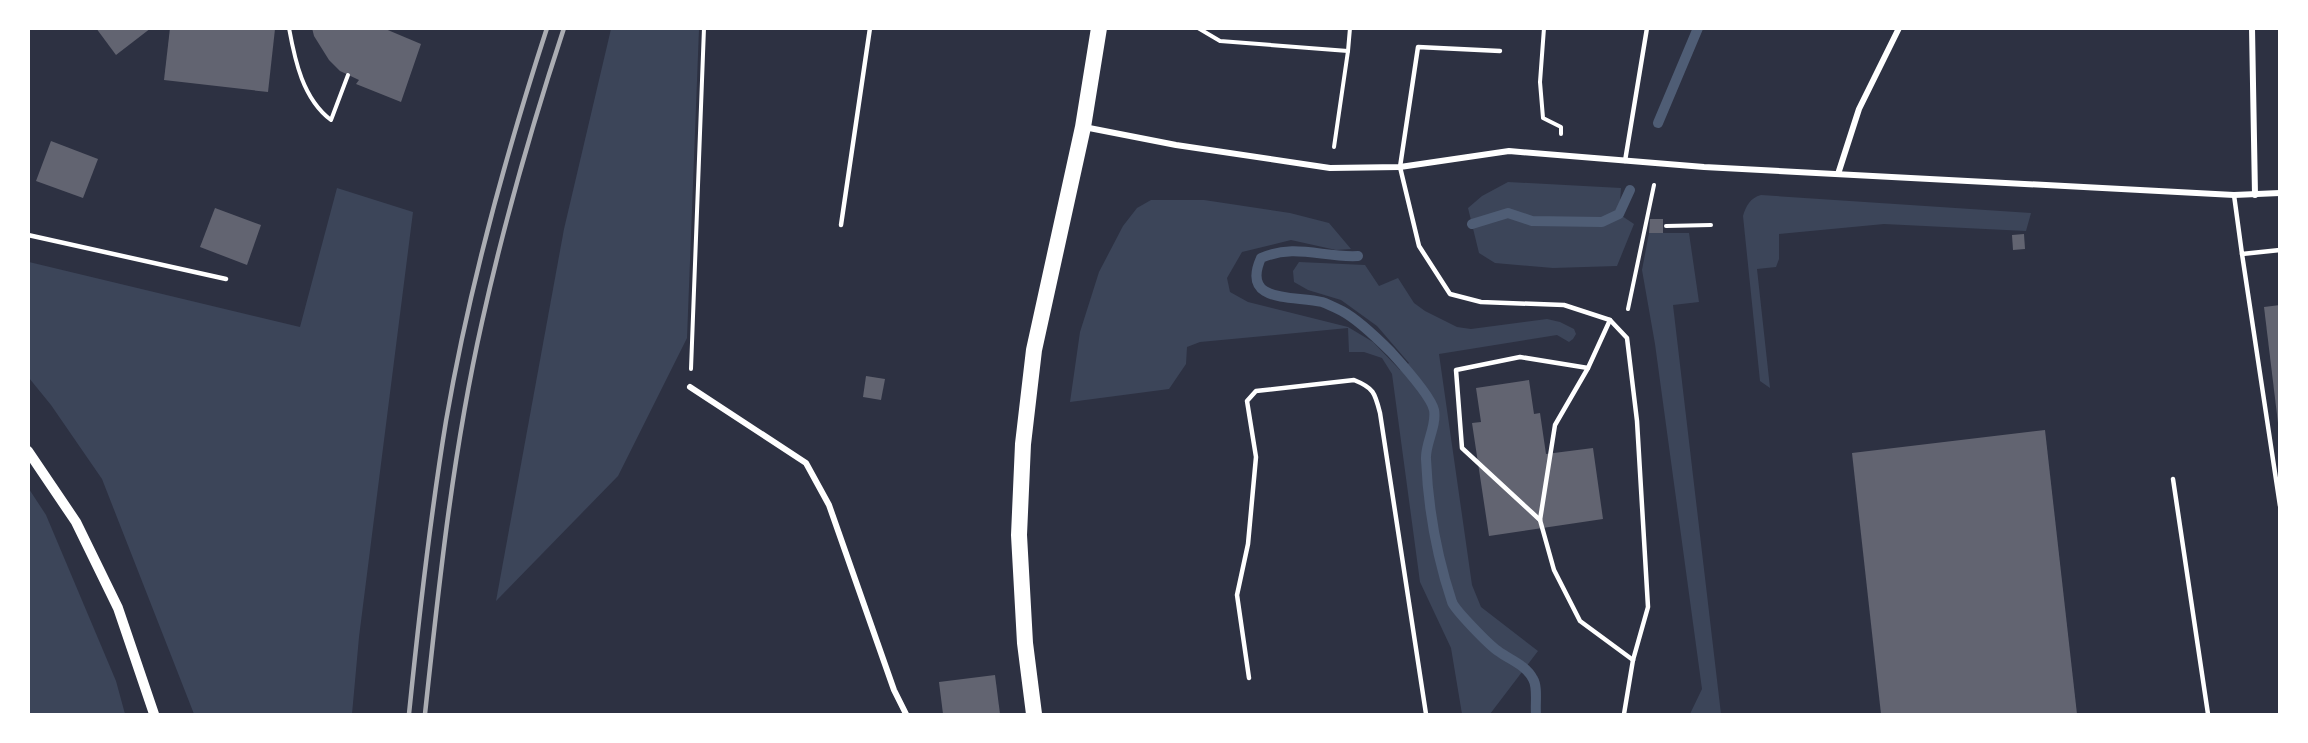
<svg xmlns="http://www.w3.org/2000/svg" width="2308" height="743" font-family="Commissioner,sans-serif">
  <style>
    .green { fill: #3c4559 }
    .lines { fill: none; stroke-linecap: round; stroke-linejoin: round }
    .stream { stroke: #4f5d75; stroke-width: 10 }
    .building { fill: #626471 }
    .path { stroke: #fff; stroke-width: 4 }
    .service { stroke: #fff; stroke-width: 4.5 }
    .minor { stroke: #fff; stroke-width: 6 }
    .tertiary { stroke: #fff; stroke-width: 10 }
    .trunk { stroke: #fff; stroke-width: 16 }
    .rail { stroke: #abadb3; stroke-width: 4.5 }
  </style>
  <rect width="100%" height="100%" fill="#2d3142"/>
  <!-- green -->
  <g class="green">
    <polygon points="611,29 699,29 687,338 618,476 496,601 564,229"/>
    <polygon points="1508,182 1621,188 1619,214 1634,224 1617,266 1553,268 1495,263 1479,253 1468,208 1482,196"/>
    <polygon points="337,188 413,212 359,637 352,714 194,714 102,479 51,405 29,378 29,262 300,327"/>
    <path d="M1761,195L2031,213L2026,231L1884,224L1779,234V259L1776,267L1757,269L1770,388L1760,381L1743,216C1746,206 1750,198 1761,195Z"/>
    <polygon points="1151,200 1204,200 1290,213 1329,223 1351,249 1336,250 1291,240 1242,252 1227,278 1230,292 1248,302 1348,327 1373,342 1400,370 1409,363 1377,326 1341,300 1308,290 1294,282 1293,271 1299,262 1365,265 1379,286 1398,278 1414,303 1425,311 1457,327 1471,329 1547,319 1560,322 1574,329 1576,334 1573,339 1569,342 1557,335 1439,354 1472,585 1481,607 1538,651 1490,714 1462,714 1451,648 1420,582 1392,374 1382,358 1364,352 1349,352 1348,328 1200,342 1187,347 1186,364 1169,389 1070,402 1080,332 1099,272 1123,226 1137,208"/>
    <polygon points="1649,233 1689,233 1699,302 1673,305 1721,714 1690,714 1702,689 1655,344 1642,270"/>
    <polygon points="29,489 46,515 116,681 125,714 29,714"/>
  </g>
  <g class="lines">
    <!-- stream -->
    <g class="stream">
      <polyline points="1658,123 1698,28"/>
      <polyline points="1472,224 1508,213 1532,221 1602,222 1619,214 1630,190"/>
      <path d="M1358,256C1323,258 1295,243 1261,258C1240,305 1296,295 1322,302C1328,304 1336,308 1342,311C1357,319 1379,340 1391,352C1401,363 1431,396 1434,410C1437,426 1425,444 1426,459C1428,507 1437,557 1452,602C1455,610 1489,645 1498,651C1510,660 1526,665 1533,679C1538,687 1535,704 1536,714"/>
    </g>
  </g>
  <!-- building -->
  <g class="building">
    <polygon points="96,28 151,28 116,55"/>
    <polygon points="170,28 275,29 268,92 164,80"/>
    <polygon points="312,28 383,28 421,44 401,102 356,84 359,80 340,71 329,60 314,36"/>
    <polygon points="51,141 98,159 83,198 36,181"/>
    <polygon points="215,208 261,225 247,265 200,247"/>
    <polygon points="1650,219 1663,219 1663,233 1649,233"/>
    <polygon points="2024,234 2025,249 2013,250 2012,235"/>
    <polygon points="2280,305 2280,423 2278,423 2264,307"/>
    <polygon points="866,376 885,379 881,400 863,397"/>
    <polygon points="1529,380 1534,414 1540,413 1546,454 1593,448 1603,519 1489,536 1472,423 1481,422 1476,388"/>
    <polygon points="2045,430 2077,714 1881,714 1852,453"/>
    <polygon points="995,675 1000,714 943,714 939,682"/>
  </g>
  <g class="lines">
    <!-- path -->
    <g class="path">
      <path d="M289,28C295,61 303,99 331,120L348,75"/>
      <polyline points="1198,28 1220,41 1348,51"/>
      <polyline points="1544,28 1540,82 1543,118 1561,127 1561,134"/>
      <polyline points="1334,147 1348,51 1350,28"/>
      <polyline points="1666,226 1711,225"/>
      <polyline points="1628,309 1654,185"/>
      <polyline points="691,369 704,28"/>
    </g>
    <!-- service -->
    <g class="service">
      <polyline points="1500,51 1418,47 1400,167 1419,246 1450,294 1481,302 1564,305 1610,320 1627,338 1637,421 1648,607 1633,660 1624,714"/>
      <polyline points="1625,161 1647,28"/>
      <polyline points="2234,195 2242,254 2280,250"/>
      <polyline points="841,225 870,28"/>
      <polyline points="28,235 226,279"/>
      <polyline points="2242,254 2280,506"/>
      <polyline points="1610,320 1588,368 1555,425 1540,520 1554,570 1580,621 1633,660"/>
      <polyline points="2173,479 2208,714"/>
      <polyline points="1540,520 1462,448 1456,370 1520,357 1588,368"/>
      <path d="M1249,678L1237,595L1248,544L1256,457L1247,401L1256,391L1354,380C1374,388 1375,393 1380,413L1426,714"/>
    </g>
    <!-- minor -->
    <g class="minor">
      <polyline points="2252,28 2255,195"/>
      <polyline points="1084,127 1176,145 1330,168 1400,167 1509,151 1704,167 2234,195 2280,193"/>
      <polyline points="1838,174 1859,109 1899,28"/>
      <polyline points="690,387 806,463 829,505 894,690 906,714"/>
    </g>
    <!-- tertiary -->
    <polyline class="tertiary" points="28,451 76,522 118,608 154,714"/>
    <!-- trunk -->
    <polyline class="trunk" points="1034,714 1025,643 1019,535 1023,444 1034,350 1083,127 1099,28"/>
    <!-- rail -->
    <g class="rail">
      <path d="M409,714C419,616 430,518 446,421C469,288 505,157 547,28"/>
      <path d="M425,714C439,583 453,451 482,322C504,223 532,125 564,28"/>
    </g>
  </g>
  <!-- border -->
  <rect width="2308" height="743" fill="none" stroke="#ffffff" stroke-width="60"/>
</svg>
